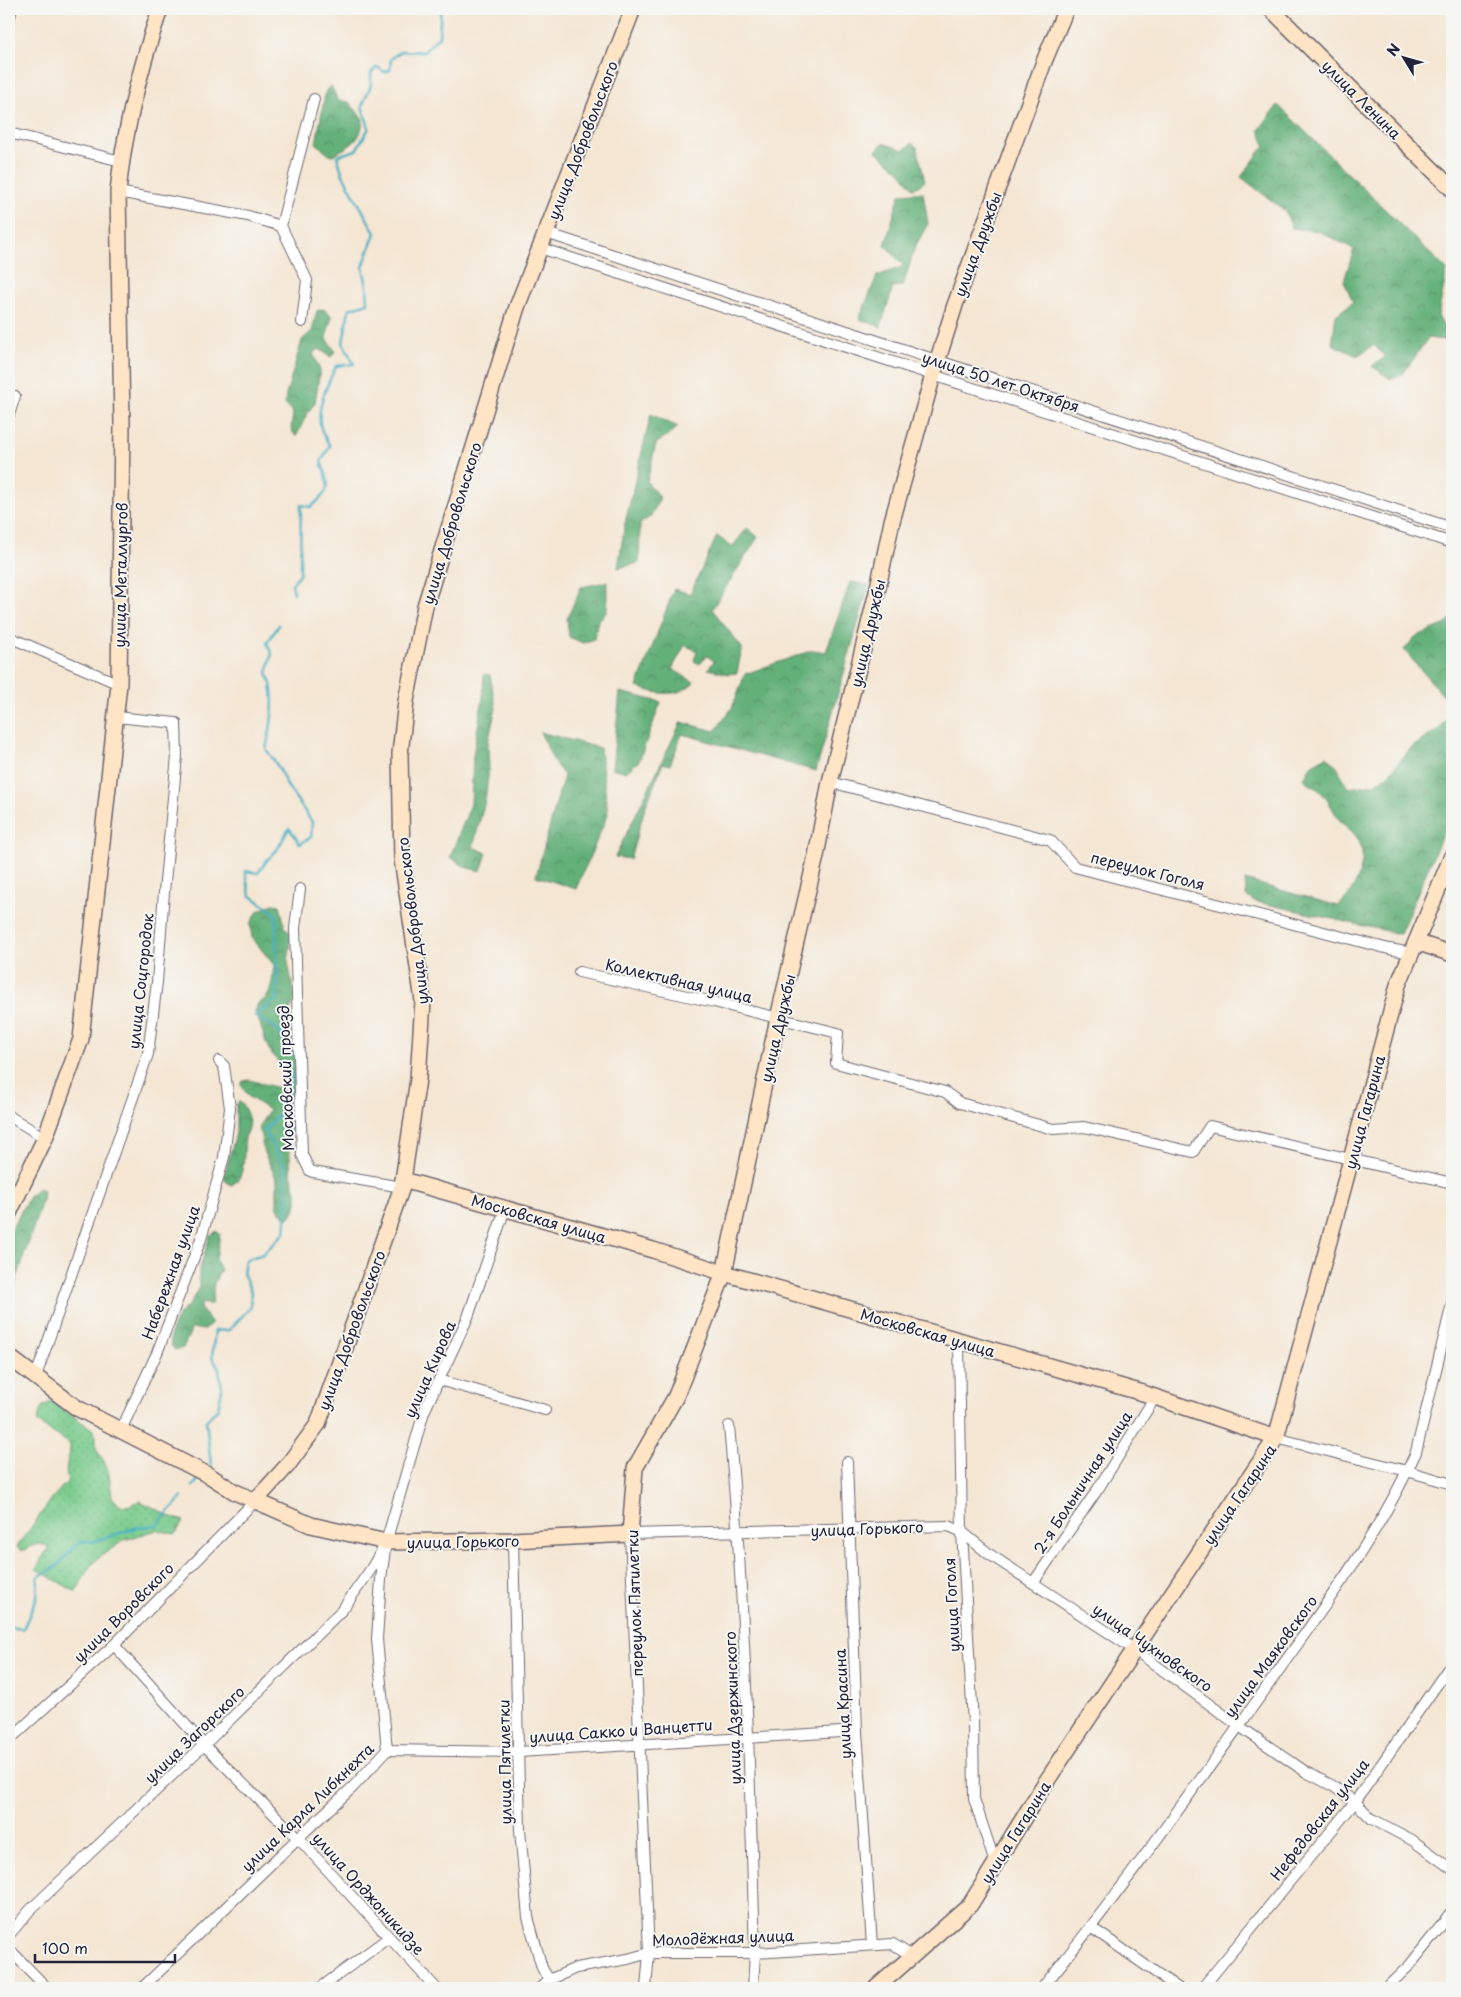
<svg xmlns="http://www.w3.org/2000/svg" width="1461" height="1997" font-family="'Playpen Sans',sans-serif">
  <style>
    .grass { fill: url(#grass-dots); stroke: #4e7764 }
    .forest { fill: url(#forest-crowns); stroke: #43695a }
    .lines { fill: none; stroke-linecap: round; stroke-linejoin: round }
    .stream { stroke: #43aec2; stroke-width: 2.5 }
    .street-casing { stroke: #6c6770; stroke-width: 12 }
    .secondary-casing { stroke: #6c6770; stroke-width: 18 }
    .street { stroke: #fff; stroke-width: 10 }
    .secondary { stroke: #ffe4c6; stroke-width: 15 }
    .labels { text-anchor: middle; dominant-baseline: central; stroke-width: 4; stroke-linejoin: round; paint-order: stroke }
    .street-label { font-size: 15px; fill: #22223b; stroke: #f6f6f2 }
  </style>
  <defs>
    <pattern id="grass-dots" width="8" height="8" patternUnits="userSpaceOnUse" patternTransform="scale(1.25)"><rect width="8" height="8" fill="#7bcc8e"/><path d="M2 2h.1M6 6h.1" fill="none" stroke="#6aaf7b" stroke-width="1.8" stroke-linecap="round"/></pattern>
    <pattern id="forest-crowns" width="20" height="18" patternUnits="userSpaceOnUse" patternTransform="scale(1.25)"><rect width="20" height="18" fill="#64b079"/><path d="M2 6a3 3 0 1 1 6 0M12 15a3 3 0 1 1 6 0" fill="none" stroke="#528f64"/></pattern>
  </defs>
  <rect width="100%" height="100%" fill="#f6f6f2"/>
  <filter id="ink" filterUnits="userSpaceOnUse"><feTurbulence type="fractalNoise" baseFrequency=".02" numOctaves="2"/><feDisplacementMap in="SourceGraphic" scale="10" xChannelSelector="R" yChannelSelector="G"/><feConvolveMatrix kernelMatrix="1 2 1 2 8 2 1 2 1" color-interpolation-filters="sRGB"/></filter>
  <filter id="wash" filterUnits="userSpaceOnUse"><feTurbulence type="fractalNoise" baseFrequency=".0096" numOctaves="4" result="noise"/><feDisplacementMap in="SourceGraphic" scale="20" xChannelSelector="R" yChannelSelector="G"/><feGaussianBlur stdDeviation="1.12" result="paint"/><feColorMatrix in="noise" values="0 0 0 0 0 0 0 0 0 0 0 0 0 0 0 0 0 1.4 0 .05"/><feComposite in="paint" operator="in"/></filter>
  <g filter="url(#wash)">
    <rect width="100%" height="100%" fill="#f4e6d3"/>
    <!-- grass -->
    <path class="grass" d="M51,1401L92,1429L96,1436V1449L105,1463L109,1475L112,1497L120,1506H128L140,1501L174,1518L184,1521L175,1534L157,1530L124,1540L97,1559L86,1573L76,1592L36,1569L49,1546L38,1544L21,1551L17,1547L53,1497L68,1481C63,1464 71,1460 70,1444L37,1422L41,1408Z"/>
    <!-- forest -->
    <g class="forest">
      <path d="M331,86L338,100L349,102L363,119C361,142 352,144 333,155H329L316,143L326,90Z"/>
      <polygon points="1278,105 1447,270 1438,316 1443,326 1452,317 1452,341 1428,338 1403,374 1390,379 1372,366 1385,357 1374,345 1357,356 1332,344 1336,315 1353,302 1344,281 1354,249 1318,231 1292,228 1285,211 1241,177 1265,145 1259,130"/>
      <polygon points="883,143 904,150 912,143 917,147 925,181 914,189 900,171 876,151"/>
      <polygon points="923,192 928,224 915,247 903,286 893,287 881,327 859,319 877,276 904,266 885,245 900,194"/>
      <polygon points="324,309 332,317 326,337 335,351 331,357 319,349 313,353 320,371 315,403 308,412 296,437 291,429 293,413 285,404 286,395 302,340 312,331 317,311"/>
      <polygon points="651,414 678,427 656,444 647,482 660,498 651,516 640,524 639,563 618,568 625,523"/>
      <path d="M747,528L758,537L712,609L742,648L737,673L728,674L708,669L714,661L707,656L700,664L694,661L697,651L685,645L672,669L694,682C678,699 657,694 637,687L674,589L690,594L717,536L732,547Z"/>
      <polygon points="607,582 607,612 598,621 594,639 583,643 569,637 567,619 581,587"/>
      <polygon points="850,582 869,585 816,771 682,734 670,765 663,763 645,808 630,859 615,857 681,722 715,731 732,708 745,674 813,650 826,652"/>
      <path d="M1452,618V812L1400,934L1253,901L1246,896L1245,880L1338,906C1354,894 1369,861 1359,841C1355,832 1344,826 1338,818C1333,810 1328,799 1321,792C1315,786 1309,786 1304,778L1312,764L1327,756L1337,767L1349,788L1374,784L1388,775L1411,748L1440,728L1451,714L1450,706L1446,699L1404,650L1415,637L1446,624Z"/>
      <polygon points="484,674 490,675 496,708 488,743 489,769 485,801 473,847 487,853 481,871 467,868 450,857 471,804 473,755 483,697"/>
      <polygon points="620,692 661,702 639,761 626,772 612,768"/>
      <polygon points="540,732 600,748 608,814 576,889 536,876 564,775 555,764"/>
      <path d="M273,904L280,905L285,927L292,934L288,962L295,999L284,1023L297,1049V1101L290,1118L295,1127L287,1141C292,1155 289,1159 291,1172C294,1192 305,1201 288,1219L280,1212L277,1204V1180L264,1153L259,1126L269,1110L249,1097L241,1085L243,1081L250,1080L282,1089L288,1079L287,1066C265,1059 265,1031 255,1012L258,1003C273,999 272,978 274,965L252,938L250,924L258,911Z"/>
      <path d="M239,1101C244,1106 248,1114 249,1122C249,1128 246,1132 245,1138C243,1151 247,1179 231,1185L226,1182L224,1176L236,1133V1106Z"/>
      <polygon points="39,1188 43,1191 42,1201 9,1303 9,1233 30,1195"/>
      <polygon points="217,1231 220,1234 216,1260 221,1270 214,1283 212,1303 208,1305 202,1303 200,1308 212,1323 204,1330 192,1328 183,1348 175,1350 171,1345 171,1331 179,1314 190,1304 199,1287 199,1271 210,1235"/>
    </g>
    <g class="lines">
      <!-- stream -->
      <g class="stream">
        <path d="M294,593L292,584L300,573L301,505L311,507C331,490 331,486 321,462L330,446C327,440 322,434 321,428C315,408 328,384 336,366L354,364L343,343L349,309L368,303L367,287L363,267L375,233L343,175L337,156L356,150L369,128L362,106L371,85V73L377,67L385,72L390,70L391,59L401,51L424,52L439,36L441,9"/>
        <path d="M279,625L267,643L272,654L267,673C278,695 271,727 266,749L279,768L286,784L312,822L311,837L300,844L289,828L277,850L267,860L258,873L245,871L250,895L276,914L277,999L255,1016L276,1028L295,1056"/>
        <polyline points="209,1468 211,1465 206,1421 218,1408 222,1389 219,1369 212,1357 215,1331 229,1330 250,1308 251,1292 243,1273 245,1260 263,1254 285,1232 288,1201 283,1164 264,1130 289,1106 285,1095 295,1072"/>
        <polyline points="193,1486 200,1478"/>
        <polyline points="9,1627 23,1629 37,1598 38,1577 53,1569 80,1542 96,1541 135,1528 157,1525 182,1497"/>
      </g>
    </g>
  </g>
  <g filter="url(#ink)">
    <g class="lines">
      <!-- street casing -->
      <g class="street-casing">
        <g id="street">
          <polyline points="9,20 12,9"/>
          <polyline points="9,133 121,161"/>
          <polyline points="118,192 248,216 281,226"/>
          <polyline points="546,233 1452,528"/>
          <polyline points="540,248 1452,543"/>
          <polyline points="302,322 307,280 281,226 314,99"/>
          <polyline points="9,415 15,396"/>
          <polyline points="9,637 119,684"/>
          <polyline points="830,782 1050,840 1075,867 1389,949 1412,953"/>
          <polyline points="300,889 295,928 302,1155 310,1171 313,1172 402,1187"/>
          <polyline points="579,972 714,1002 838,1033 836,1063 945,1092 960,1103 1053,1129 1084,1127 1193,1152 1210,1126 1452,1183"/>
          <polyline points="9,1116 45,1138"/>
          <polyline points="959,1342 962,1532 973,1723 974,1799 995,1863"/>
          <polyline points="36,1376 148,1054 157,982 164,892 177,756 176,723 116,717"/>
          <polyline points="439,1380 545,1410"/>
          <path d="M729,1426C745,1601 750,1777 755,1953L753,1988"/>
          <polyline points="121,1430 157,1353 201,1239 224,1157 230,1108 224,1066 219,1061"/>
          <polyline points="1276,1438 1407,1471 1452,1484"/>
          <polyline points="847,1462 857,1731 872,1945"/>
          <polyline points="513,1540 520,1830 528,1917 542,1968 549,1980"/>
          <polyline points="1033,1583 1098,1489 1155,1397"/>
          <polyline points="114,1645 204,1745 298,1838 436,1988"/>
          <polyline points="9,1740 114,1645 254,1502"/>
          <polyline points="387,1750 519,1752 857,1731"/>
          <polyline points="1092,1928 1178,1988"/>
          <polyline points="9,1935 30,1910 204,1745 342,1610 371,1569 382,1550"/>
          <polyline points="9,1949 47,1988"/>
          <polyline points="142,1988 298,1838 353,1787 387,1750 377,1639 381,1579 386,1542 424,1412 468,1317 505,1209"/>
          <polyline points="320,1988 388,1938"/>
          <polyline points="540,1988 549,1980 576,1968 628,1959 649,1953 755,1953 893,1944 912,1956"/>
          <polyline points="646,1988 649,1953 630,1534 949,1526 962,1532 989,1554 1135,1650 1239,1726 1306,1772 1333,1786 1355,1802 1372,1819 1412,1840 1452,1869"/>
          <path d="M1042,1988C1120,1893 1192,1791 1264,1691C1317,1616 1379,1536 1416,1452L1452,1304"/>
          <polyline points="1202,1988 1355,1802 1452,1663"/>
          <polyline points="1386,1988 1410,1965 1452,1912"/>
        </g>
      </g>
      <!-- secondary casing -->
      <g class="secondary-casing">
        <g id="secondary">
          <polyline points="1271,9 1452,189"/>
          <polyline points="1416,942 1452,954"/>
          <polyline points="403,1180 653,1250 724,1273 1143,1393 1276,1438"/>
          <path d="M9,1213L45,1138L81,1039L119,684L122,423L118,192C124,129 140,69 160,9"/>
          <polyline points="9,1357 77,1408 210,1476 235,1492 311,1525 386,1542 513,1540 630,1534 635,1468 676,1396 724,1273 778,1018 816,856 830,782 877,592 892,521 933,375 955,305 1045,59 1066,9"/>
          <polyline points="254,1502 287,1466 318,1424 402,1187 418,1079 423,1001 402,859 400,754 406,701 425,606 517,307 633,9"/>
          <polyline points="876,1988 970,1905 1042,1788 1276,1438 1398,985 1452,856"/>
        </g>
      </g>
      <!-- street -->
      <use href="#street" class="street"/>
      <!-- secondary -->
      <use href="#secondary" class="secondary"/>
    </g>
  </g>
  <g class="labels">
    <!-- street labels -->
    <g class="street-label">
      <text transform="translate(1362 99) rotate(45)">улица Ленина</text>
      <text transform="translate(582 140) rotate(-69)">улица Добровольского</text>
      <text transform="translate(977 244) rotate(-70)">улица Дружбы</text>
      <text transform="translate(1001 381) rotate(18)">улица 50 лет Октября</text>
      <text transform="translate(451 523) rotate(-73)">улица Добровольского</text>
      <text transform="translate(120 575) rotate(-89)">улица Металлургов</text>
      <text transform="translate(867 633) rotate(-77)">улица Дружбы</text>
      <text transform="translate(1148 870) rotate(14)">переулок Гоголя</text>
      <text transform="translate(412 921) rotate(-97)">улица Добровольского</text>
      <text transform="translate(679 980) rotate(13)">Коллективная улица</text>
      <text transform="translate(140 981) rotate(-84)">улица Соцгородок</text>
      <text transform="translate(777 1028) rotate(-77)">улица Дружбы</text>
      <text transform="translate(285 1078) rotate(-92)">Московский проезд</text>
      <text transform="translate(1364 1112) rotate(-75)">улица Гагарина</text>
      <text transform="translate(539 1218) rotate(16)">Московская улица</text>
      <text transform="translate(170 1272) rotate(-70)">Набережная улица</text>
      <text transform="translate(351 1330) rotate(-70)">улица Добровольского</text>
      <text transform="translate(928 1332) rotate(16)">Московская улица</text>
      <text transform="translate(429 1369) rotate(-66)">улица Кирова</text>
      <text transform="translate(1082 1482) rotate(-57)">2-я Больничная улица</text>
      <text transform="translate(1239 1494) rotate(-56)">улица Гагарина</text>
      <text transform="translate(867 1528) rotate(-2)">улица Горького</text>
      <text transform="translate(463 1541) rotate(-1)">улица Горького</text>
      <text transform="translate(634 1603) rotate(-92)">переулок Пятилетки</text>
      <text transform="translate(951 1605) rotate(-93)">улица Гоголя</text>
      <text transform="translate(123 1612) rotate(-45)">улица Воровского</text>
      <text transform="translate(1153 1647) rotate(35)">улица Чухновского</text>
      <text transform="translate(1270 1656) rotate(-54)">улица Маяковского</text>
      <text transform="translate(842 1704) rotate(-93)">улица Красина</text>
      <text transform="translate(732 1708) rotate(-92)">улица Дзержинского</text>
      <text transform="translate(621 1730) rotate(-4)">улица Сакко и Ванцетти</text>
      <text transform="translate(194 1734) rotate(-44)">улица Загорского</text>
      <text transform="translate(504 1762) rotate(-91)">улица Пятилетки</text>
      <text transform="translate(307 1807) rotate(-44)">улица Карла Либкнехта</text>
      <text transform="translate(1319 1819) rotate(-52)">Нефедовская улица</text>
      <text transform="translate(1015 1832) rotate(-58)">улица Гагарина</text>
      <text transform="translate(369 1893) rotate(48)">улица Орджоникидзе</text>
      <text transform="translate(723 1937) rotate(-2)">Молодёжная улица</text>
    </g>
  </g>
  <!-- margin -->
  <rect width="1461" height="1997" fill="none" stroke="#f6f6f2" stroke-width="30"/>
  <!-- north arrow -->
  <g transform="translate(1404 58) rotate(307)" stroke="#f6f6f2" stroke-width="4" paint-order="stroke">
  <path d="M0-4L9 19L0 12L-9 19Z" fill="#22223b"/>
  <text y="-8" font-size="14" font-weight="bold" text-anchor="middle" fill="#22223b">N</text>
  </g>
  <!-- scale -->
  <path d="M35 1954v8h140v-8" fill="none" stroke="#22223b" stroke-width="2.5"/>
  <text x="42" y="1954" font-size="15" fill="#22223b" stroke="#f6f6f2" stroke-width="4" paint-order="stroke">100 m</text>
</svg>
